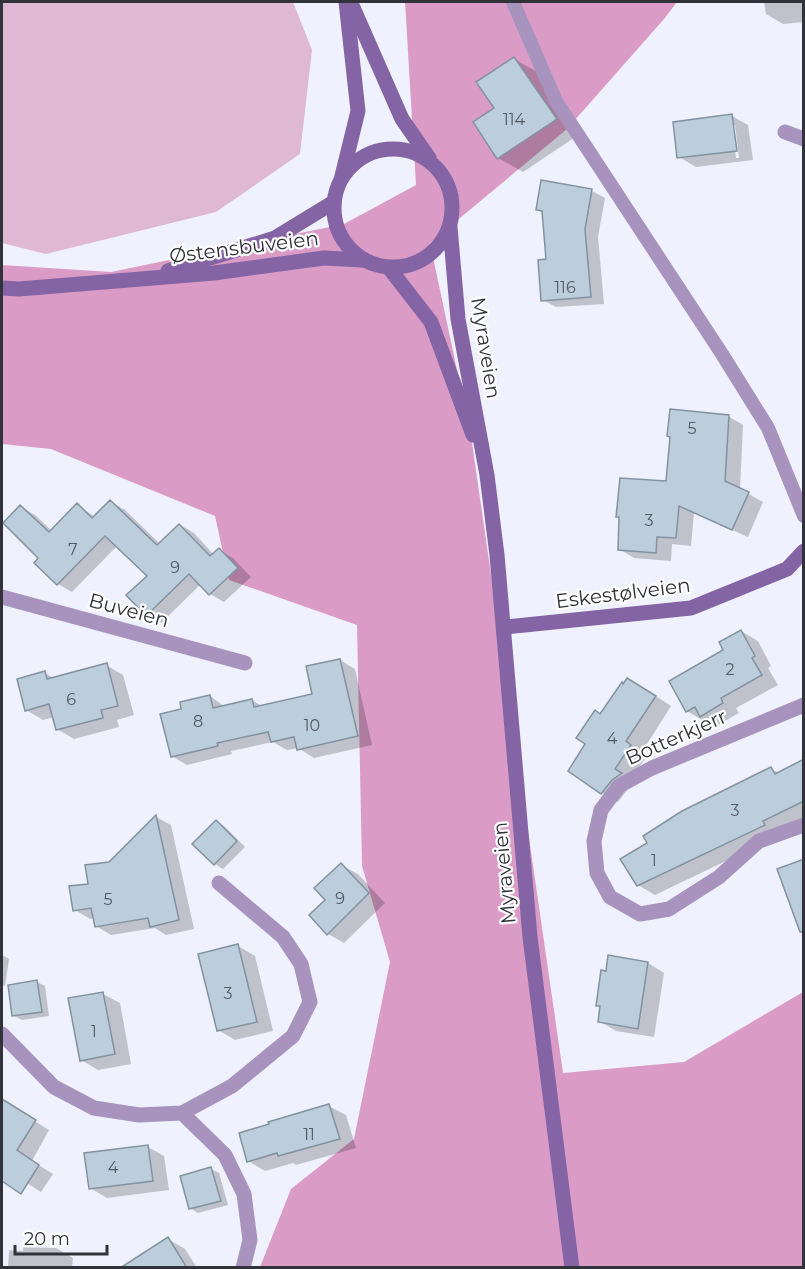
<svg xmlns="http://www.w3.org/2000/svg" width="805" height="1269" font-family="Montserrat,sans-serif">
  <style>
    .green { fill: #dfb9d3 }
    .forest { fill: #da9cc7 }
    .shadow { fill: #0003; fill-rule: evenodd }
    .building { fill: #bccedc; stroke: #8292a0; stroke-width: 1.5 }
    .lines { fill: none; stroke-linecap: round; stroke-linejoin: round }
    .lane { stroke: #a893bf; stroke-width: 14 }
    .street { stroke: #a893bf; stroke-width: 15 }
    .secondary { stroke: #8464a4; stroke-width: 15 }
    .labels { text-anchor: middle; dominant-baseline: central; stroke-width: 4.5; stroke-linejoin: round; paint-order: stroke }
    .number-label { font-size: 16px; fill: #545962 }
    .street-label { font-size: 20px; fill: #31323a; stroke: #fff }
  </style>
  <rect width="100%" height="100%" fill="#eff2fe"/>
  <!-- green -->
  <polygon class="green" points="2,2 293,2 312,50 300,154 216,212 46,254 2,243"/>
  <!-- forest -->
  <polygon class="forest" points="405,2 677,2 664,19 567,129 430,243 471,436 563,1073 684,1062 803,992 803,1267 260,1267 291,1189 354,1139 390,962 362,866 357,625 229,580 215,516 51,449 2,444 2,265 111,272 344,224 416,185"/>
  <!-- shadow -->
  <g class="shadow">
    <polygon points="764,2 804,2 804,22 783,24 766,14"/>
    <polygon points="514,59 539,73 580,134 523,172 498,158 496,109"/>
    <path d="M732,116L748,125L753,160L696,167L679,157ZM732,125H735L739,158H736Z"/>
    <polygon points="592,191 605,198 598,237 604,304 556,307 543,300 548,260 543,213 538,210"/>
    <polygon points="728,416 743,425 740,489 763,502 748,537 694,513 691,546 672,544 671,561 634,558 619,549 668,483"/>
    <polygon points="111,502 125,510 160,544 180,525 194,533 214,555 219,550 233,558 251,577 224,602 210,594 201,584 161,623 147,615 149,576 117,546 72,592 58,584 36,563 40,558 21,507 35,515 52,531 77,505 95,517"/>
    <polygon points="741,631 758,641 771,666 768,668 778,685 736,708 739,713 718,725 707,719 704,721 687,711 725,651"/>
    <polygon points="340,660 355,669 372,745 314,758 298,748 287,750 273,742 231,751 232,754 187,765 172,756 183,710 210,696 225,707 252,700 263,707 314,695"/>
    <polygon points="106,665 123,675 134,715 117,720 119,727 74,739 57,729 54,717 43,720 26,710 45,673 55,679"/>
    <polygon points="645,689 671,706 642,752 647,756 631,779 628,789 618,802 602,793 601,716"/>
    <polygon points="804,761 804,819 780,835 655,895 638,885 771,769 779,773"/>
    <polygon points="156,817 171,825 194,929 166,935 155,928 111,935 96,926 95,918 90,919 75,910 89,885"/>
    <polygon points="216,822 224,826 245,847 223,869 215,864 194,844"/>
    <polygon points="341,865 358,874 385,903 344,943 328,934 327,900"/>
    <polygon points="238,946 255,956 273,1031 235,1040 218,1030"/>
    <polygon points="2,955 9,959 5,986 2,985"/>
    <polygon points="648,963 664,973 654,1037 616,1031 599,1021 601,1007 597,1005"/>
    <polygon points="37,982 45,986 49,1016 22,1020 14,1016"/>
    <polygon points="103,994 120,1003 131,1064 98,1070 81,1060"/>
    <polygon points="2,1101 49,1130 32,1161 53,1174 41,1192 2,1167"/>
    <polygon points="329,1106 346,1115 356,1148 296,1165 293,1163 265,1171 248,1161"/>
    <polygon points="148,1147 164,1156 169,1190 107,1198 90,1188"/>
    <polygon points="211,1169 219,1173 228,1205 198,1213 190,1208"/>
    <polygon points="168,1239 185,1249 197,1268 123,1268"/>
    <polygon points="23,1247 56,1248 73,1258 72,1268 8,1268 9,1250 23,1251"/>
  </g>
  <!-- building -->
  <g class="building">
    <polygon points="514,57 557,119 497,159 473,122 494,108 476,82"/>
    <polygon points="732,114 737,151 677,158 673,122"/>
    <polygon points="541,180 592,189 585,229 591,297 541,301 538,260 546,259 542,211 536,210"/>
    <polygon points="670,409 729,415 725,481 749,492 732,530 679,506 676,538 657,537 656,553 618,550 619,517 616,517 620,478 666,481 670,437 667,436"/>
    <polygon points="110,500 157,545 179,524 210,556 219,548 238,568 209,595 189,574 146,616 126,595 147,576 105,536 57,585 34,563 38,558 3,523 20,505 49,532 77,503 92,518"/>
    <polygon points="741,630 755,656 752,658 762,675 721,698 723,703 700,717 695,707 686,712 669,681 723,650 719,642"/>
    <polygon points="340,659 358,736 297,750 294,737 271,742 268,732 217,743 218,746 171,757 160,714 181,709 180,702 210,695 213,708 252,699 254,707 312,694 306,666"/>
    <polygon points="107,663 118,706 101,710 103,718 56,730 49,704 25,711 17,679 45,671 47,679"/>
    <polygon points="627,678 656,696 626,741 631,745 615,769 622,773 612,780 601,794 568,771 585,744 576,738 595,710 600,714 622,682 623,684"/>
    <polygon points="804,759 804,801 763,821 765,825 637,886 620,859 647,843 643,836 682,811 771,767 775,774"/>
    <polygon points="156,815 179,920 150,927 148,918 95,927 91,908 73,911 69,886 88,884 85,865 109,862"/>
    <polygon points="216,820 237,841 214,865 192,844"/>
    <polygon points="804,859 804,932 800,932 777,869"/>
    <polygon points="341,863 369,893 327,935 309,915 325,900 314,888"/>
    <polygon points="238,944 257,1022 217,1031 198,954"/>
    <polygon points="608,955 648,962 638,1029 598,1022 600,1006 596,1006 601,970 606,971"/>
    <polygon points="37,980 42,1012 12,1016 8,985"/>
    <polygon points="103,992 115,1054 80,1061 68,998"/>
    <polygon points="2,1099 36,1120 17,1150 39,1165 21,1194 2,1181"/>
    <polygon points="329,1104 340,1139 278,1156 277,1153 247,1162 239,1133 269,1124 268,1122"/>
    <polygon points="148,1145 153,1181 89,1189 84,1153"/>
    <polygon points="211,1167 221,1201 189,1209 180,1176"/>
    <polygon points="168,1237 187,1268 120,1268"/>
  </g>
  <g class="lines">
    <!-- lane -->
    <polyline class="lane" points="513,2 556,101 722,354 768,428 804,516"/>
    <!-- street -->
    <g class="street">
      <polyline points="785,132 804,139"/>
      <polyline points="2,597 245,663"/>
      <polyline points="804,705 652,768 619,786 601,810 594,841 597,873 610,897 640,914 669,909 719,877 759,841 804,825"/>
      <polyline points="2,1034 54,1087 94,1108 139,1115 182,1113 232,1086 293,1036 310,1002 301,964 283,937 219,883"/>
      <polyline points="182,1113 225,1155 244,1194 250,1240 243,1268"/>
    </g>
    <!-- secondary -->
    <g class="secondary">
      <polyline points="351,3 402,119 429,158"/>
      <circle cx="393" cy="208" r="59"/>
      <polyline points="342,176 358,111 346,2"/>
      <polyline points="450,227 458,319 487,475 497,555 530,937 572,1268"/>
      <polyline points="389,268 431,322 473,435"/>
      <polyline points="168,271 275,238 334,202"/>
      <polyline points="2,288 19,289 214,273 324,258 363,260"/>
      <polyline points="505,627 691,608 787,569 804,551"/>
    </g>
  </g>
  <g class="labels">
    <!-- number labels -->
    <g class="number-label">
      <text x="514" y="119">114</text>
      <text x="565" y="287">116</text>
      <text x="692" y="428">5</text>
      <text x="649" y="520">3</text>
      <text x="73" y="549">7</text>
      <text x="175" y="567">9</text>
      <text x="730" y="669">2</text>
      <text x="71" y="699">6</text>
      <text x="198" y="721">8</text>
      <text x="312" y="725">10</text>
      <text x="612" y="738">4</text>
      <text x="735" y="810">3</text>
      <text x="654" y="860">1</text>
      <text x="340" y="898">9</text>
      <text x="108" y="899">5</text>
      <text x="228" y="993">3</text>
      <text x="94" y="1031">1</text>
      <text x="309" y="1134">11</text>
      <text x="113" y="1167">4</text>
    </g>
    <!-- street labels -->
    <g class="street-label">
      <text transform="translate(244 247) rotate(-7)">Østensbuveien</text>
      <text transform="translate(486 348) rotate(81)">Myraveien</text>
      <text transform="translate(623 593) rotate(-7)">Eskestølveien</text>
      <text transform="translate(129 610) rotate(15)">Buveien</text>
      <text transform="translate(676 737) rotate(-24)">Botterkjerr</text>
      <text transform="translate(504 873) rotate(-95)">Myraveien</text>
    </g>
  </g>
  <!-- border -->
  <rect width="805" height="1269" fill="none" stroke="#31323a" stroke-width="6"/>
  <!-- scale -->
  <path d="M15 1245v9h92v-9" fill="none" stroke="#31323a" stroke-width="3"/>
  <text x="24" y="1245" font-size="18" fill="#31323a" stroke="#ffffff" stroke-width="4.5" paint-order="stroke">20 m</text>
</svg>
